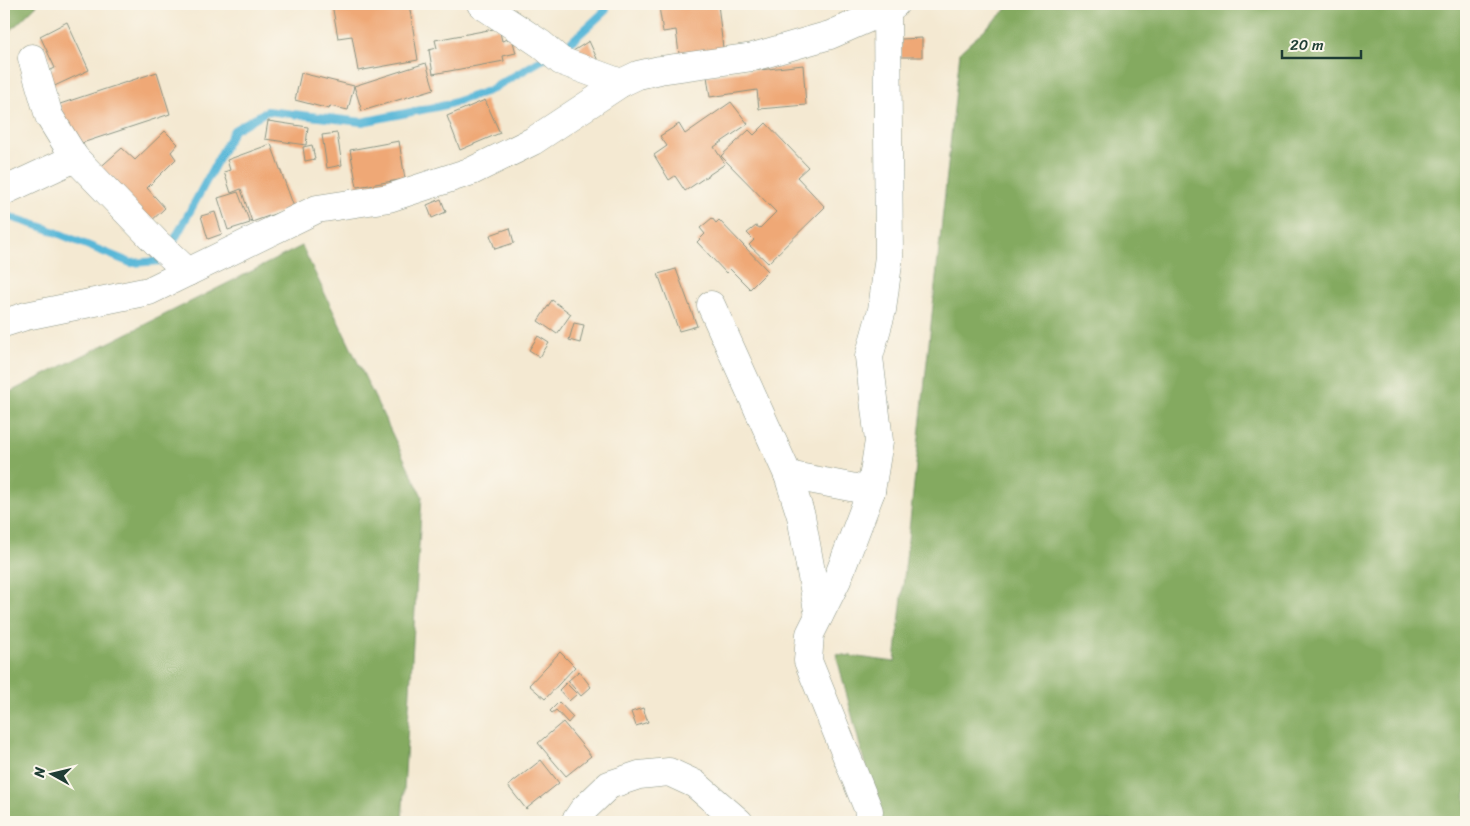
<svg xmlns="http://www.w3.org/2000/svg" width="1470" height="826" font-family="Sriracha,sans-serif">
  <style>
    .forest { fill: #84aa60; stroke: #52744a }
    .lines { fill: none; stroke-linecap: round; stroke-linejoin: round }
    .stream { stroke: #59b7d8; stroke-width: 8 }
    .building { fill: #efa876 }
    .street-casing { stroke: #8a9383; stroke-width: 29 }
    .street { stroke: #fff; stroke-width: 28 }
  </style>
  <rect width="100%" height="100%" fill="#fbf7ec"/>
  <filter id="ink" filterUnits="userSpaceOnUse"><feTurbulence type="fractalNoise" baseFrequency=".02" numOctaves="2"/><feDisplacementMap in="SourceGraphic" scale="10" xChannelSelector="R" yChannelSelector="G"/><feConvolveMatrix kernelMatrix="1 2 1 2 8 2 1 2 1" color-interpolation-filters="sRGB"/></filter>
  <filter id="wash" filterUnits="userSpaceOnUse"><feTurbulence type="fractalNoise" baseFrequency=".0096" numOctaves="4" result="noise"/><feDisplacementMap in="SourceGraphic" scale="20" xChannelSelector="R" yChannelSelector="G"/><feGaussianBlur stdDeviation="1.12" result="paint"/><feColorMatrix in="noise" values="0 0 0 0 0 0 0 0 0 0 0 0 0 0 0 0 0 1.4 0 .05"/><feComposite in="paint" operator="in"/></filter>
  <g filter="url(#wash)">
    <rect width="100%" height="100%" fill="#f4e9d2"/>
    <!-- forest -->
    <g class="forest">
      <polygon points="4,4 38,4 4,37"/>
      <polygon points="1012,4 1466,4 1466,822 880,822 836,654 895,662 960,52"/>
      <polygon points="302,246 422,496 402,822 4,822 4,395"/>
    </g>
    <g class="lines">
      <!-- stream -->
      <g class="stream">
        <polyline points="557,51 569,44 606,10 606,4"/>
        <polyline points="4,215 45,228 131,263 162,261 164,257"/>
        <polyline points="170,248 234,130 267,111 362,122 446,105 488,91 547,57"/>
      </g>
    </g>
    <g id="blocks">
      <!-- building -->
      <g class="building">
        <polygon points="332,4 409,4 418,60 358,71 352,36 338,38"/>
        <polygon points="682,4 718,4 723,48 679,54 676,30 663,32 659,7"/>
        <polygon points="67,22 89,70 48,89 41,75 55,68 40,36"/>
        <polygon points="499,28 502,41 512,38 516,53 503,56 504,61 433,74 429,50 437,48 435,40"/>
        <polygon points="922,38 922,57 901,57 901,39"/>
        <polygon points="589,41 599,63 570,53"/>
        <polygon points="426,63 434,89 362,111 354,86 348,110 330,106 329,109 295,100 301,73 354,86"/>
        <polygon points="803,65 806,105 759,109 757,90 710,97 707,76"/>
        <polygon points="157,72 170,114 73,146 60,104"/>
        <polygon points="485,100 500,133 460,150 447,116"/>
        <polygon points="731,102 748,124 714,147 725,164 685,191 675,176 669,180 654,155 667,146 660,136 679,124 685,134"/>
        <polygon points="268,121 308,127 306,145 265,139"/>
        <polygon points="766,123 808,167 797,177 825,207 768,263 749,245 754,240 747,233 756,226 760,228 776,212 721,156 749,130 754,135"/>
        <polygon points="165,131 178,144 171,152 176,159 147,188 165,208 146,226 96,171 122,148 135,160"/>
        <polygon points="337,133 342,165 327,168 322,135"/>
        <polygon points="399,141 405,179 357,187 350,150"/>
        <polygon points="271,144 294,207 252,222 241,189 231,193 224,172 230,170 227,160"/>
        <polygon points="312,145 315,159 305,161 303,147"/>
        <polygon points="238,192 250,223 228,230 218,198"/>
        <polygon points="441,199 446,212 432,218 427,205"/>
        <polygon points="215,212 222,234 208,239 201,216"/>
        <polygon points="712,218 716,223 719,220 768,271 750,289 730,269 726,273 697,242 705,234 700,228"/>
        <polygon points="510,228 514,243 495,249 490,235"/>
        <polygon points="676,269 697,326 679,331 658,274"/>
        <polygon points="552,300 571,314 557,334 538,321"/>
        <polygon points="574,323 584,325 580,343 569,340"/>
        <polygon points="538,336 549,343 540,357 529,350"/>
        <polygon points="560,652 575,667 545,699 529,685"/>
        <polygon points="579,671 591,687 581,696 568,681"/>
        <polygon points="566,683 577,694 569,701 559,690"/>
        <polygon points="559,702 573,717 568,723 556,710 552,713 550,711"/>
        <polygon points="643,708 648,722 636,726 631,712"/>
        <polygon points="563,722 591,756 566,776 538,743"/>
        <polygon points="541,760 559,783 526,809 508,786"/>
      </g>
    </g>
  </g>
  <g filter="url(#ink)">
    <use href="#blocks" fill-opacity="0" stroke="#8a9383" stroke-width="1"/>
    <g class="lines">
      <!-- street casing -->
      <g class="street-casing">
        <g id="street">
          <polyline points="481,4 541,44 561,61 621,83"/>
          <polyline points="32,58 49,116 75,158 157,243 188,272"/>
          <polyline points="4,191 75,158"/>
          <polyline points="711,305 788,475 801,516 819,616"/>
          <polyline points="4,323 26,316 149,291 317,209 389,198 472,171 533,141 621,83 638,75 660,70 753,57 830,35 887,10 895,4"/>
          <polyline points="788,475 871,491"/>
          <polyline points="575,822 583,810 609,785 639,775 669,772 695,784 739,822"/>
          <polyline points="868,822 869,811 808,661 810,634 837,580 871,491 879,441 869,357 882,310 889,256 887,10"/>
        </g>
      </g>
      <!-- street -->
      <use href="#street" class="street"/>
    </g>
  </g>
  <!-- margin -->
  <rect width="1470" height="826" fill="none" stroke="#fbf7ec" stroke-width="20"/>
  <!-- north arrow -->
  <g transform="translate(52 774) rotate(278)" stroke="#fbf7ec" stroke-width="4" paint-order="stroke">
  <path d="M0-4L9 19L0 12L-9 19Z" fill="#1f3d34"/>
  <text y="-8" font-size="14" font-weight="bold" text-anchor="middle" fill="#1f3d34">N</text>
  </g>
  <!-- scale -->
  <path d="M1282 50v8h79v-8" fill="none" stroke="#1f3d34" stroke-width="2.5"/>
  <text x="1290" y="50" font-size="15" fill="#1f3d34" stroke="#fbf7ec" stroke-width="4" paint-order="stroke">20 m</text>
</svg>
